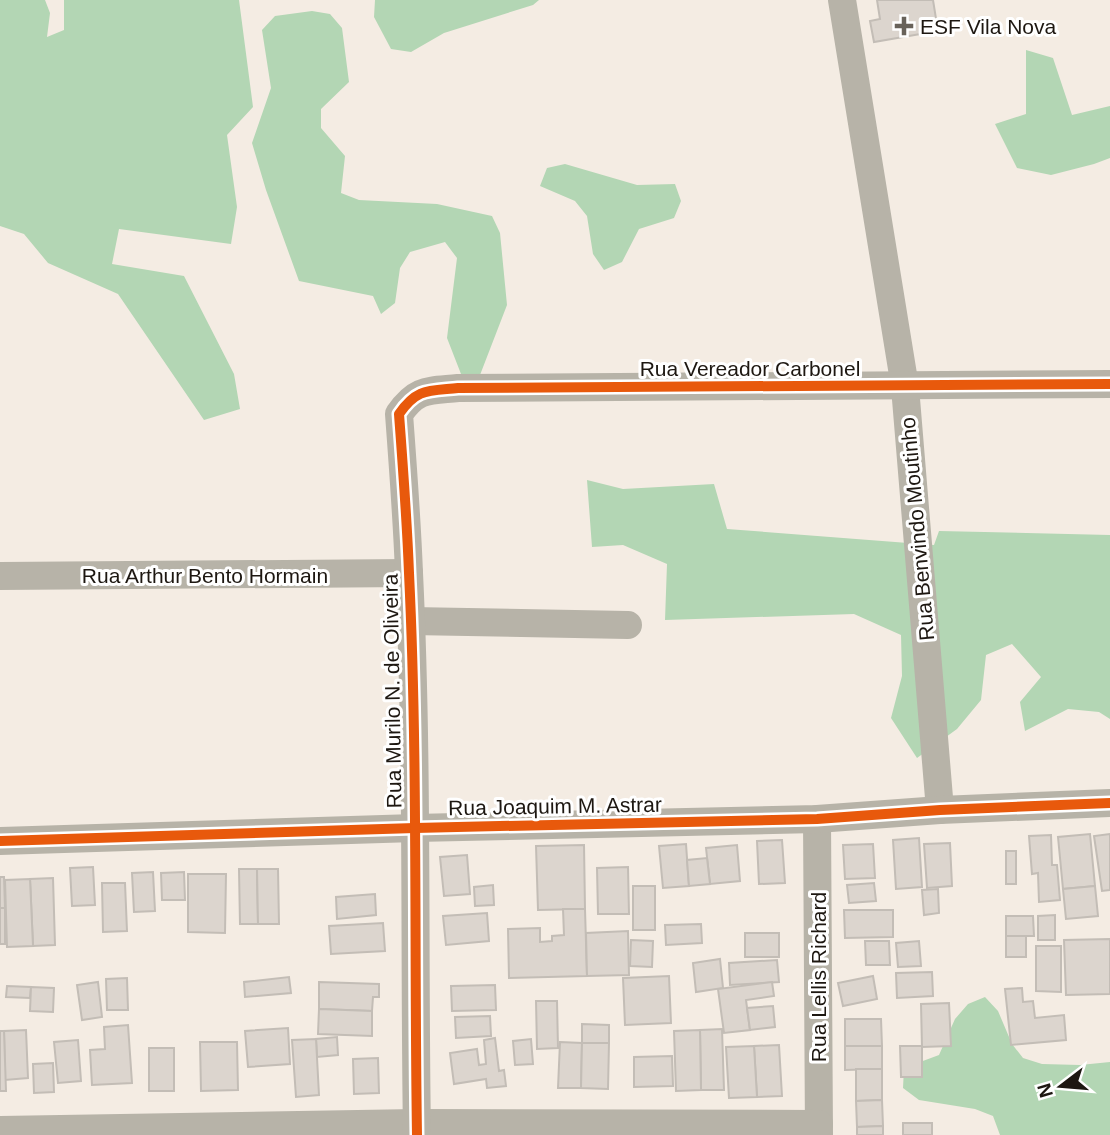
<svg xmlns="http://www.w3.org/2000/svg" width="1110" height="1135" font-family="Helvetica,sans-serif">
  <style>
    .forest { fill: #b3d6b4 }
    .building { fill: #dcd5ce; stroke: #c3bdb6; stroke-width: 2 }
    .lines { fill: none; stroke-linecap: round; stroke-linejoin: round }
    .minor { stroke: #b7b3a8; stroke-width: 28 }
    .cycleway-casing { stroke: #fff; stroke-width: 15 }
    .cycleway { stroke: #e8590c; stroke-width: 10 }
    .poi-dot { fill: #68625a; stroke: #fff; stroke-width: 2.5 }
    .labels { text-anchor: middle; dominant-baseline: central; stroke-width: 6; stroke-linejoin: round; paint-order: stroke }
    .poi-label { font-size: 21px; fill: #1d1711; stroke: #fff; text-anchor: start }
    .street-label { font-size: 21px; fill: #1d1711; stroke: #fff }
  </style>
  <rect width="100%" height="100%" fill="#f4ece3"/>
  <!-- forest -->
  <g class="forest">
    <polygon points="0,0 45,0 50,13 47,37 64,30 64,0 239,0 253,107 227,135 237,207 231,244 119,229 112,264 184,276 234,374 240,409 204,420 118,294 48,263 24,234 0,226"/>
    <polygon points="375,0 539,0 533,5 444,33 411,52 391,49 374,17"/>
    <polygon points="312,11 330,14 342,28 349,82 321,109 321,128 345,156 341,193 359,200 437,204 492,216 500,233 507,305 480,375 461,374 447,338 457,258 445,242 410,252 400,268 395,303 381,314 373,296 299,281 266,190 252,143 271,88 262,30 275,16"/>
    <polygon points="1026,50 1053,58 1072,115 1110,106 1110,158 1094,164 1051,175 1017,168 995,124 1026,114"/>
    <polygon points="565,164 637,185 675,184 681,201 674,218 639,229 622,262 604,270 593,254 587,216 575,201 540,186 547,168"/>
    <polygon points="587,480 623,489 714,484 727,529 934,545 939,531 1110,535 1110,719 1099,712 1068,709 1025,731 1020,702 1041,677 1012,644 986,655 981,700 957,729 917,758 891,718 902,676 901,635 854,614 665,620 667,564 623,545 592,547"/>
    <polygon points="985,997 998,1011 1012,1044 1023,1058 1042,1064 1080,1065 1110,1062 1110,1135 1000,1135 993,1116 975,1109 919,1100 903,1088 904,1068 939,1055 955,1019 968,1004"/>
  </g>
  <!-- building -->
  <g class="building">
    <polygon points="877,0 933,0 938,31 874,42 870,21 880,19"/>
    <polygon points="1090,834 1095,886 1063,889 1058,837"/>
    <polygon points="1110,834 1110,890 1102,891 1094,836"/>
    <polygon points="1051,835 1052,865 1057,865 1060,900 1039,902 1038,873 1032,874 1029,836"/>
    <polygon points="919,838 922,887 896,889 893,840"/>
    <polygon points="782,840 785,883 759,884 757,841"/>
    <polygon points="950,843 952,886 927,888 924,844"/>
    <polygon points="686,844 689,886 663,888 659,846"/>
    <polygon points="873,844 875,878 845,879 843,845"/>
    <polygon points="584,845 585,909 538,910 536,846"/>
    <polygon points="737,845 740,881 710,884 706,848"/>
    <rect x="1006" y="851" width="10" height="33"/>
    <polygon points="467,855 470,894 444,896 440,857"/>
    <polygon points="707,858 710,884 689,886 687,860"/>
    <polygon points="93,867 95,905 72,906 70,868"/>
    <polygon points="628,867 629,914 598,914 597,868"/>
    <polygon points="239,869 257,869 258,924 240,924"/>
    <polygon points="257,869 278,869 279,924 258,924"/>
    <polygon points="153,872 155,911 134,912 132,873"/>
    <polygon points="184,872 185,900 162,900 161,873"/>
    <polygon points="188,874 226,874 225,933 188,932"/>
    <polygon points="0,877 4,877 5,908 0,908"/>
    <polygon points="53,878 55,945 33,946 30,879"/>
    <polygon points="30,879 33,946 7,947 5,880"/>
    <polygon points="102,883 125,883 127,931 103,932"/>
    <polygon points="874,883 876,901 849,903 847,885"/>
    <polygon points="493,885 494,905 475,906 474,887"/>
    <rect x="633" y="886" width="22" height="44"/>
    <polygon points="1095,886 1098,916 1066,919 1063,889"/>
    <polygon points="938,889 939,913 924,915 922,890"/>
    <polygon points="375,894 376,915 337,919 336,897"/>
    <rect x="0" y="908" width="5" height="36"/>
    <polygon points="563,909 585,909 587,976 509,978 508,929 540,928 540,942 552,941 552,936 564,935"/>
    <polygon points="844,910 893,910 893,937 845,938"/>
    <polygon points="487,913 489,941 446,945 443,916"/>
    <polygon points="1055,915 1055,940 1038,940 1038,916"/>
    <polygon points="1006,916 1033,916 1034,936 1006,936"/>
    <polygon points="383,923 385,951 331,954 329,926"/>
    <polygon points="701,924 702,943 666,945 665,925"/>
    <polygon points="628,931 629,975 587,976 586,933"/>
    <rect x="745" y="933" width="34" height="24"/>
    <rect x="1006" y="936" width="20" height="21"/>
    <polygon points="1110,939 1110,994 1066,995 1064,940"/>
    <polygon points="631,940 653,941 652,967 630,966"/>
    <polygon points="865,941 889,941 890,965 866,965"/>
    <polygon points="919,941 921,966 898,967 896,943"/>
    <polygon points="1036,946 1061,946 1061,992 1036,991"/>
    <polygon points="720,959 723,988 696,992 693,963"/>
    <polygon points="777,960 779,982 730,985 729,963"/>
    <polygon points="932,972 933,996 897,998 896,973"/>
    <polygon points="669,976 671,1023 625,1025 623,978"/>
    <polygon points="873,976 877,999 843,1006 838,983"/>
    <polygon points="289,977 291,993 245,997 244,982"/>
    <polygon points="127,978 128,1010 107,1010 106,979"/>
    <polygon points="98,982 102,1017 82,1020 77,985"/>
    <polygon points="319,982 379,984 379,997 373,997 372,1011 319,1009"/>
    <polygon points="772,982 774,996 746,1000 750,1030 724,1033 718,989"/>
    <polygon points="495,985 496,1010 452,1011 451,986"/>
    <polygon points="7,986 31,987 30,998 6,997"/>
    <polygon points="31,987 54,988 53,1012 30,1011"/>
    <polygon points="1022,988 1023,1002 1033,1001 1035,1018 1064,1015 1066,1040 1011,1045 1005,989"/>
    <polygon points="536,1001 557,1001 558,1048 537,1049"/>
    <polygon points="949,1003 951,1046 922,1047 921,1004"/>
    <polygon points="773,1006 775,1027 750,1030 747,1008"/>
    <polygon points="319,1009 372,1011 372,1036 318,1034"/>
    <polygon points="490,1016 491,1036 456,1038 455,1017"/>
    <polygon points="845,1019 881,1019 882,1046 845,1046"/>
    <polygon points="582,1024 609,1025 609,1043 582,1043"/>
    <polygon points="128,1025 132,1083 92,1085 90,1050 105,1049 104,1027"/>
    <polygon points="288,1028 290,1064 248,1067 245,1031"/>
    <polygon points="722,1029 724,1090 701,1090 700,1030"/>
    <polygon points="26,1030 28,1078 5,1080 4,1031"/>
    <polygon points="700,1030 701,1090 676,1091 674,1031"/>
    <polygon points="0,1031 4,1031 6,1091 0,1091"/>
    <polygon points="337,1037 338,1055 317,1057 316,1039"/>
    <polygon points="495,1038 499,1071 504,1070 506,1086 487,1088 486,1079 454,1084 450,1053 477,1049 479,1065 486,1064 484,1040"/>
    <polygon points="316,1039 319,1095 296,1097 292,1040"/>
    <polygon points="531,1039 533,1064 515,1065 513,1041"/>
    <polygon points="78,1040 81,1081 58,1083 54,1042"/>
    <polygon points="200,1042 237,1042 238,1090 201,1091"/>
    <polygon points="560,1042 582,1043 581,1088 558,1088"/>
    <polygon points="582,1043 609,1043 608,1089 581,1088"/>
    <polygon points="779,1045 782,1096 757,1097 754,1046"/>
    <polygon points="754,1046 757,1097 729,1098 726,1047"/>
    <polygon points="845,1046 882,1046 882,1069 845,1070"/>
    <polygon points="900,1046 922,1046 922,1077 901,1077"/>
    <rect x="149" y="1048" width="25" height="43"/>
    <polygon points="672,1056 673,1086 634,1087 634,1057"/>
    <polygon points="378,1058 379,1093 354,1094 353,1059"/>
    <polygon points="53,1063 54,1092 34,1093 33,1064"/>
    <polygon points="856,1069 882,1069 882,1100 856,1101"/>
    <polygon points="882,1100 883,1126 857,1127 856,1101"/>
    <rect x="903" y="1123" width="29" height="12"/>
    <polygon points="883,1126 883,1135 857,1135 857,1127"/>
  </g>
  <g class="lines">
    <!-- minor -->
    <g class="minor">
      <polyline points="842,0 905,387 940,810"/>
      <polyline points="0,576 409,573"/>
      <polyline points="411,621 628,625"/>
      <polyline points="817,819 819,1135"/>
      <polyline points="0,841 415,828 817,819 940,810 1110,803"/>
      <polyline points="0,1130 417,1123 819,1124"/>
      <path d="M417,1135C414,948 418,760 409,573C407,520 403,467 399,414C417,388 428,391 458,388L1110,384"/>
    </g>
    <!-- cycleway casing -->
    <g class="cycleway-casing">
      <g id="cycleway">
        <polyline points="0,841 415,828 817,819 940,810 1110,803"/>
        <path d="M417,1135C414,948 418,760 409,573C407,520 403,467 399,414C417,388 428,391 458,388L1110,384"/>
      </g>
    </g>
    <!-- cycleway -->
    <use href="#cycleway" class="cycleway"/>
  </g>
  <!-- markers -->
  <path class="poi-dot" d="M900.5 15.5h7v7h7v7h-7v7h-7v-7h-7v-7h7z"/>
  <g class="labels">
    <!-- poi labels -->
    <g class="poi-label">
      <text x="920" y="26">ESF Vila Nova</text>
    </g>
    <!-- street labels -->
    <g class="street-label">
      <text x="750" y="368">Rua Vereador Carbonel</text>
      <text transform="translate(917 529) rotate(-95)">Rua Benvindo Moutinho</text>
      <text x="205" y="575">Rua Arthur Bento Hormain</text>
      <text transform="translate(392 691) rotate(-91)">Rua Murilo N. de Oliveira</text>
      <text transform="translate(555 806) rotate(-1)">Rua Joaquim M. Astrar</text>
      <text transform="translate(818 977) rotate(-90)">Rua Lellis Richard</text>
    </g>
  </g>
  <!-- north arrow -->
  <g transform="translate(1061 1086) rotate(254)" stroke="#ffffff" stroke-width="5" paint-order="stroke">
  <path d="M0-5L12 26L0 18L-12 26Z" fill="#1d1711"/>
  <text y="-10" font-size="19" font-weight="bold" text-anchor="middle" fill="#1d1711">N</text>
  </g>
</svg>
